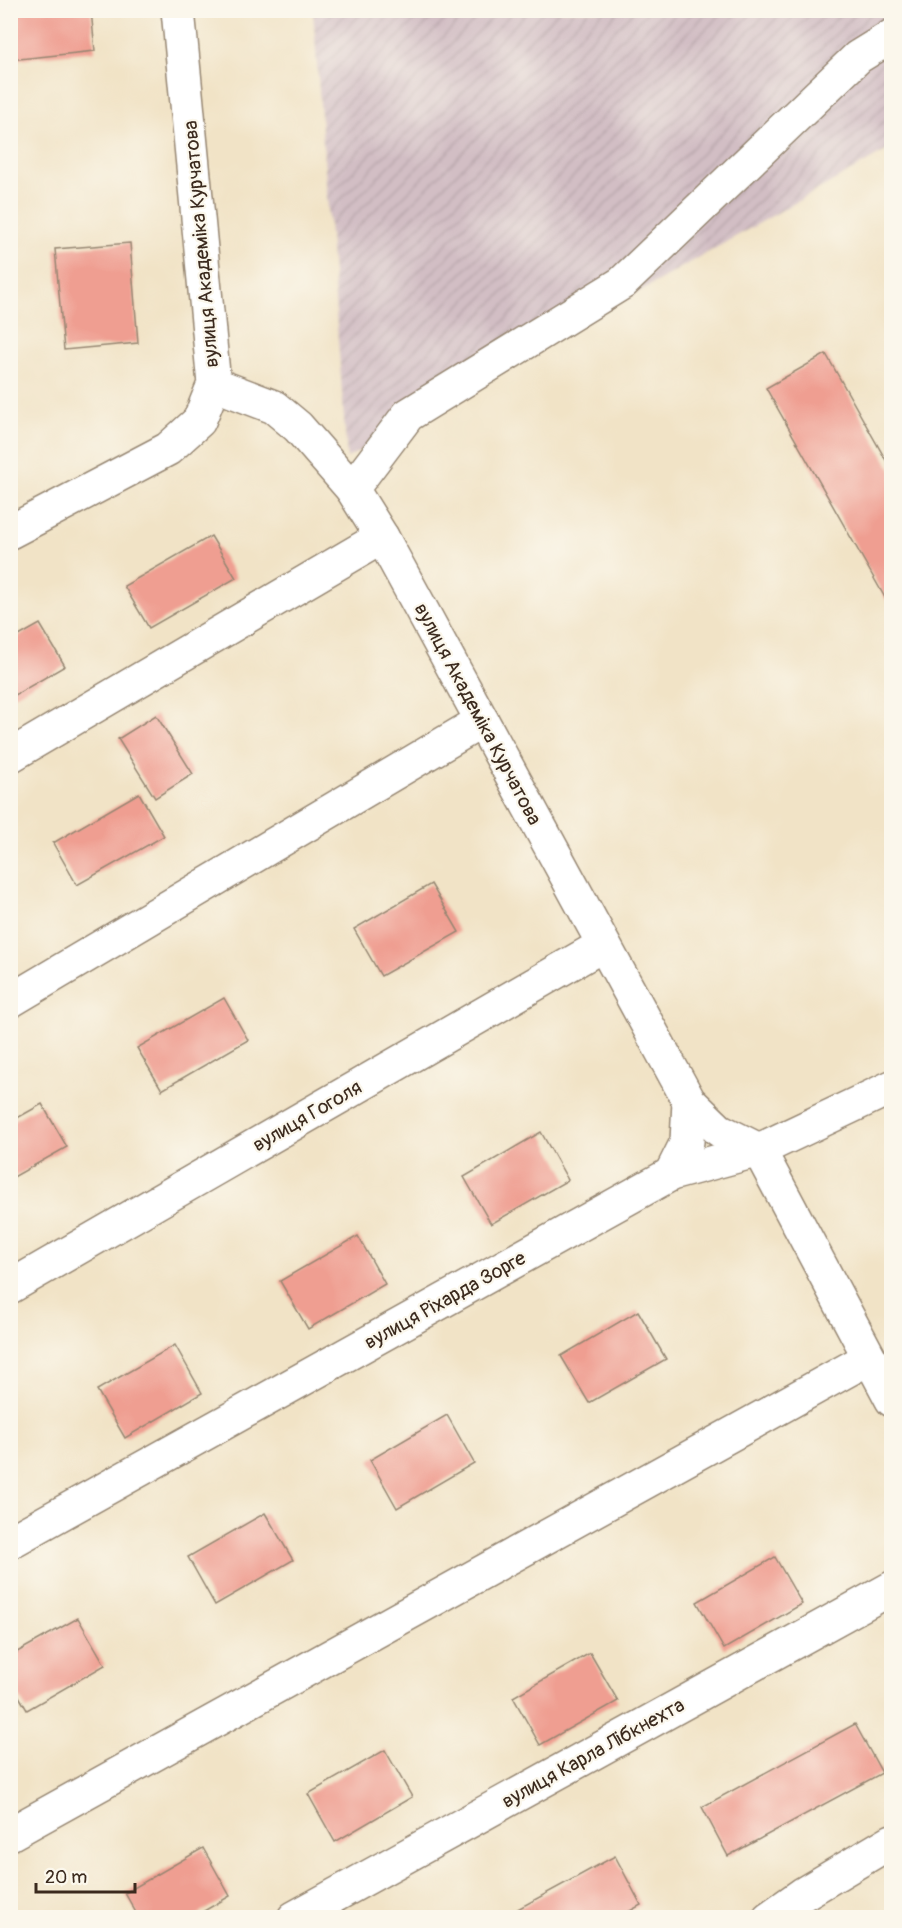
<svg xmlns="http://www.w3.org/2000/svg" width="902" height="1928" font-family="Pangolin,sans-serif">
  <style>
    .industrial { fill: url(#industrial-furrows) }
    .building { fill: #ef9e91 }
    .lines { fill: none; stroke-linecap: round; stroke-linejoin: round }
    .minor-casing { stroke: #968672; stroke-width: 36 }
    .minor { stroke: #fff; stroke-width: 33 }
    .labels { text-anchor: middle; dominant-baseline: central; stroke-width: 4.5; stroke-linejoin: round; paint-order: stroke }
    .street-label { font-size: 20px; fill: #3b2a1e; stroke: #fbf7ec }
  </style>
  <defs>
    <pattern id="industrial-furrows" width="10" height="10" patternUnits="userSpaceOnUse" patternTransform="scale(1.5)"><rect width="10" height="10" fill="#d2bec4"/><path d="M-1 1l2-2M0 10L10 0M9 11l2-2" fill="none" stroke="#b5a3a8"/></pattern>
  </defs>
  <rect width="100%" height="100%" fill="#fbf7ec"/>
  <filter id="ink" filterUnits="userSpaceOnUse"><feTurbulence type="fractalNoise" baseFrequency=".0167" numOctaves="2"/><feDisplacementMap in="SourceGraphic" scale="12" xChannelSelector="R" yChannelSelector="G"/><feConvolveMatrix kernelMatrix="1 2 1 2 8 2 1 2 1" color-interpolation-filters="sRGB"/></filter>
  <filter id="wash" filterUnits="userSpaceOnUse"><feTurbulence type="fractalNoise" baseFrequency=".008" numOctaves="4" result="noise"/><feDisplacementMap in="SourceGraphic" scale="24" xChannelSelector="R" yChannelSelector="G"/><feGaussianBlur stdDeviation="1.35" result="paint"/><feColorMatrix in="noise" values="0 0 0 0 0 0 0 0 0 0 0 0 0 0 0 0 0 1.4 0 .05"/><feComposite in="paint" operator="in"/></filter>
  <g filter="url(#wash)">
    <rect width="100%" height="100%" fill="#f1e3c6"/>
    <!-- industrial -->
    <polygon class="industrial" points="313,11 891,11 891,148 347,458"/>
    <g id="blocks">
      <!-- building -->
      <g class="building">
        <polygon points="10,10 91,10 95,51 10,60"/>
        <polygon points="130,243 138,343 64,350 55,249"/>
        <polygon points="826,354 892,471 892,610 766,388"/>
        <polygon points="211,536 236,578 149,628 124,586"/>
        <polygon points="40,624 65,666 10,698 10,641"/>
        <polygon points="156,715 193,774 155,798 118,739"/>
        <polygon points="139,793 164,836 77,885 53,843"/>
        <polygon points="431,884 459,932 381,976 354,929"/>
        <polygon points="224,998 248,1040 162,1090 137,1048"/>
        <polygon points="42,1104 67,1147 10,1179 10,1122"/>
        <polygon points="541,1132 568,1180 491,1224 464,1177"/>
        <polygon points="358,1236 385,1284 308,1329 280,1281"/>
        <polygon points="638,1311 666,1359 589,1403 561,1356"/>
        <polygon points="175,1345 202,1393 125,1438 97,1390"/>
        <polygon points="447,1415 474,1463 397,1508 370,1460"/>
        <polygon points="265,1513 293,1560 215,1605 188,1557"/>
        <polygon points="775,1557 802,1604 724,1649 697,1602"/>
        <polygon points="78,1618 105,1665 27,1710 10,1681 10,1656"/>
        <polygon points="590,1653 618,1701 540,1745 513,1697"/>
        <polygon points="855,1724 882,1773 728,1856 702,1807"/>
        <polygon points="385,1750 412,1797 335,1842 308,1794"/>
        <polygon points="203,1848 230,1896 192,1918 139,1918 125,1893"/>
        <polygon points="615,1856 641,1905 617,1918 501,1918"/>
      </g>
    </g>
  </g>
  <g filter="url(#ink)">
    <use href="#blocks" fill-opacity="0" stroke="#968672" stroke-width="1.5"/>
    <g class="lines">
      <!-- minor casing -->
      <g class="minor-casing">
        <g id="minor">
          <polyline points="214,384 274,407 298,427 352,489 382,537 689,1101 719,1130 759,1150 892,1400"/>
          <polyline points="352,489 408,415 622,283 858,57 892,36"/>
          <polyline points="10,532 168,449 199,421 214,384 178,10"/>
          <polyline points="10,756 382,537"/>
          <polyline points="10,1001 482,721"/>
          <polyline points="671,1174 687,1142 689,1101"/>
          <polyline points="10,1287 603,945"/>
          <polyline points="10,1542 671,1174 759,1150 892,1087"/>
          <polyline points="10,1834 869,1358"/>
          <polyline points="294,1918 892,1588"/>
          <polyline points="769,1918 803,1894 892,1841"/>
        </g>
      </g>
      <!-- minor -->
      <use href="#minor" class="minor"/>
    </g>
  </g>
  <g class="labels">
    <!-- street labels -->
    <g class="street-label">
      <text transform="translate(201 244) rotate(-95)">вулиця Академіка Курчатова</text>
      <text transform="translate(478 714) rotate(62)">вулиця Академіка Курчатова</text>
      <text transform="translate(307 1116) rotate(-30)">вулиця Гоголя</text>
      <text transform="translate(445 1300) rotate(-29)">вулиця Ріхарда Зорге</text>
      <text transform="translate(593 1753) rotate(-29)">вулиця Карла Лібкнехта</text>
    </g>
  </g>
  <!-- margin -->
  <rect width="902" height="1928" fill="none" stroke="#fbf7ec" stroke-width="36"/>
  <!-- scale -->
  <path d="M36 1883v9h99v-9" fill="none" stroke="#3b2a1e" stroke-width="3"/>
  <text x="45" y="1883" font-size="18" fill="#3b2a1e" stroke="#fbf7ec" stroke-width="4.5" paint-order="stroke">20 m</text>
</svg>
